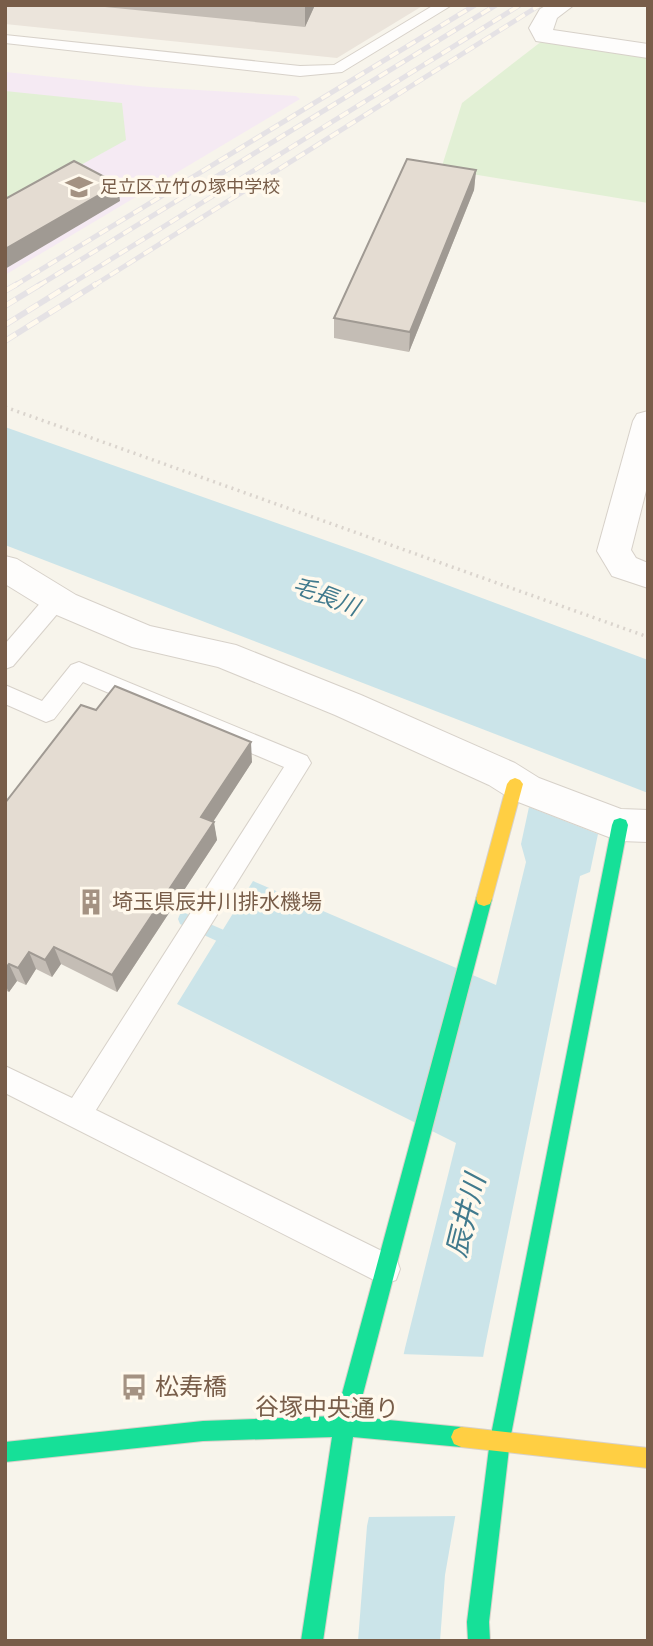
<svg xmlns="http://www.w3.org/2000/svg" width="653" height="1646" font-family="'Fira Sans','Noto Sans JP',sans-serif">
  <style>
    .industrial { fill: #ebe4db }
    .education { fill: #f5eaf3 }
    .green { fill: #e2f0d5 }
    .water { fill: #cbe4e9 }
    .pier { fill: #f7f4eb }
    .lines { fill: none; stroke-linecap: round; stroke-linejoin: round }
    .stream { fill: #cbe4e9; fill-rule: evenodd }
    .lane-casing { stroke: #d7d1c9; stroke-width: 2 }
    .street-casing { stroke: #d7d1c9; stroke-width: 2 }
    .fast-casing { stroke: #d8d1c9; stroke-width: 2 }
    .slow-casing { stroke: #d8d1c9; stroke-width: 2 }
    .path { stroke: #dad4cd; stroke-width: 3.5; stroke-dasharray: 2 4.5; stroke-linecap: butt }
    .lane { fill: #fefdfc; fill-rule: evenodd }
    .street { fill: #fefdfc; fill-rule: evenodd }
    .fast { fill: #16e098; fill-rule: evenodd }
    .slow { fill: #ffcf43; fill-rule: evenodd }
    .rail-far1-casing { stroke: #e5e2e5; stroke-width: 5 }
    .rail-casing { stroke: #e5e2e5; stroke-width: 6 }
    .rail-far1 { stroke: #fff9ed; stroke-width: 3.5; stroke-dasharray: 10; stroke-linecap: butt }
    .rail { stroke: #fff9ed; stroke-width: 4.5; stroke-dasharray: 13; stroke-linecap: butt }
    .wall { fill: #c4bdb5 }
    .shaded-wall { fill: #a09a93 }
    .building { fill: #e4dcd2; stroke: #a09a93; stroke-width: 2 }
    .labels { text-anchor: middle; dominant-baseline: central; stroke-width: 7; stroke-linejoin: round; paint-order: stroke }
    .far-poi-label { font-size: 18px; fill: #785d49; stroke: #fff9ed; text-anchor: start }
    .poi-label { font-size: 21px; fill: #785d49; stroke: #fff9ed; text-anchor: start }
    .water-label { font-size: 23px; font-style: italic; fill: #417a8d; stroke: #fff9ed }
    .near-poi-label { font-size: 24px; fill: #785d49; stroke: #fff9ed; text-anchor: start }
    .near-street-label { font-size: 24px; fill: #785d49; stroke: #fff9ed }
    .near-water-label { font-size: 28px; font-style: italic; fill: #417a8d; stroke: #fff9ed }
  </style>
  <rect width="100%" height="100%" fill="#f7f4eb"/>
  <!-- industrial -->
  <polygon class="industrial" points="5,5 424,5 337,58 5,24"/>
  <!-- education -->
  <polygon class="education" points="5,72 149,87 296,96 300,99 5,275"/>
  <!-- green -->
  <g class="green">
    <polygon points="542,41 648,56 648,203 441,169 462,103"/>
    <polygon points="5,91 122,103 126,140 5,207"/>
  </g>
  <!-- water -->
  <g class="water">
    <polygon points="5,427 364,554 648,660 648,793 5,545"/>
    <polygon points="529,807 598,834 590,872 580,876 485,1346 445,1575 440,1641 358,1641 367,1526 405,1348 456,1143 177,1004 253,881 496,985 526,862 521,844"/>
  </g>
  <!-- pier -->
  <polygon class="pier" points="400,1354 487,1357 459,1516 366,1517"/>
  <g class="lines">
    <!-- stream -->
    <polygon class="stream" points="185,913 242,938 244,943 242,948 237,950 232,948 180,924 178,919 180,914"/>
    <!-- lane casing -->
    <g class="lane-casing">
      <g id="lane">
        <polygon points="434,5 452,5 342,72 300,76 5,43 5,35 300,66 334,65"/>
        <polygon points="56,592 64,594 67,600 64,606 13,666 5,669 5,644 48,594"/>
        <polygon points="79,662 307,756 311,763 96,1110 396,1258 400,1269 396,1280 385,1284 374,1280 5,1093 5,1066 72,1098 284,767 83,682 54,719 46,722 5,704 5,685 42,701 71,665"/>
      </g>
    </g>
    <!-- street casing -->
    <g class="street-casing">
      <g id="street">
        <polygon points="547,5 574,5 557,18 553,30 648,44 648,58 536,41 529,28 540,9"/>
        <polygon points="648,411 648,483 631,550 636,558 648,563 648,588 612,576 597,551 633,421 637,414"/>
        <polygon points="5,556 17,559 76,595 150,626 236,645 361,695 515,763 539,778 621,809 648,810 648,842 620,841 606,836 513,800 489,785 335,715 218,667 132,647 52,613 5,584"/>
      </g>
    </g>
    <!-- fast casing -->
    <g class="fast-casing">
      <g id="fast">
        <polygon points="620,818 626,820 628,825 510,1440 489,1622 490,1641 468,1641 467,1622 490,1440 612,825 614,820"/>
        <polygon points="484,892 490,894 492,899 357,1417 461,1427 468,1430 471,1437 468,1444 461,1447 353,1437 323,1641 301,1641 332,1437 203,1441 5,1462 5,1442 203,1421 336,1416 476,899 478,894"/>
      </g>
    </g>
    <!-- slow casing -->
    <g class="slow-casing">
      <g id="slow">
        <polygon points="515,778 520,780 523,784 492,899 490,904 484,906 478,904 476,899 507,784 510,780"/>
        <polygon points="461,1427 648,1448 648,1468 461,1447 454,1444 451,1437 454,1430"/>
      </g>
    </g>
    <!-- path -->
    <polyline class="path" points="5,407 648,637"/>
    <!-- lane -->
    <use href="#lane" class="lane"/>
    <!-- street -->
    <use href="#street" class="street"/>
    <!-- fast -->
    <use href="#fast" class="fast"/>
    <!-- slow -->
    <use href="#slow" class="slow"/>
    <!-- rail-far1 casing -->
    <g class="rail-far1-casing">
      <g id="rail-far1">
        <polyline points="14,286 475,5"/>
        <polyline points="38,286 496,5"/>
        <polyline points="68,286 520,5"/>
        <polyline points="93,286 540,5"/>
      </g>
    </g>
    <!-- rail casing -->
    <g class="rail-casing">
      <g id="rail">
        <polyline points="5,291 17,284"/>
        <polyline points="5,306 41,284"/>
        <polyline points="5,325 71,284"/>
        <polyline points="5,341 96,284"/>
      </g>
    </g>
    <!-- rail-far1 -->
    <use href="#rail-far1" class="rail-far1"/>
    <!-- rail -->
    <use href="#rail" class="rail"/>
  </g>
  <!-- wall -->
  <g class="wall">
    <polygon points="85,5 315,5 305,27"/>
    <polygon points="476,170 474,190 409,352 334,338 334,318"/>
    <polygon points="96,710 252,762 213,821 217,840 117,992 61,964 52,977 36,969 26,985 17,981 9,992 5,990 5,803"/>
  </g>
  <!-- shaded-wall -->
  <g class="shaded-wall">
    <polygon points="305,5 315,5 305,27"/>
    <polygon points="476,170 474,190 409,352 410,332"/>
    <polygon points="118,184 120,201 5,269 5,249"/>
    <polygon points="251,742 252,762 204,836 201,817"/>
    <polygon points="214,822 217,840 117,992 112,975"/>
    <polygon points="54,947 61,964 52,977 45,960"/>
    <polygon points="29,952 36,969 26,985 18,968"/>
    <polygon points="9,964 17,981 9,992 5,985 5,969"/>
  </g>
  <!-- building -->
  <g class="building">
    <polygon points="407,159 476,170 410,332 334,318"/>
    <polygon points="74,161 118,184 5,249 5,199"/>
    <polygon points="115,686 251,742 201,817 214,822 112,975 54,947 45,960 29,952 18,968 9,964 5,969 5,803 81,705 96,710"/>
  </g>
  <!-- icons -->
  <defs>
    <g id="school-bare" transform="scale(2.1)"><path d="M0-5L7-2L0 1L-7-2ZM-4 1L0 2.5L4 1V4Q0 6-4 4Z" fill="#a49282" stroke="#fff9ed" stroke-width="2.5" paint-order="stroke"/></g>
    <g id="building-bare" transform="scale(2.1)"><path d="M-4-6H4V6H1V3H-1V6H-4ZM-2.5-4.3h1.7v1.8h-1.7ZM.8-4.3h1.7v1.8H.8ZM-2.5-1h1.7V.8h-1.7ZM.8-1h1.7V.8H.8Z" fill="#a49282" stroke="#fff9ed" stroke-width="2.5" paint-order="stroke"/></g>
    <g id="bus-bare" transform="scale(2.1)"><path d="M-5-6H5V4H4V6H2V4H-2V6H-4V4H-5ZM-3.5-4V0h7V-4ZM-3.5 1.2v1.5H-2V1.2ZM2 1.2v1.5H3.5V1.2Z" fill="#a49282" stroke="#fff9ed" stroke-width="2.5" paint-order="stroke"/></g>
  </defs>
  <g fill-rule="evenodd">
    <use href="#school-bare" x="79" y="187"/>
    <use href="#building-bare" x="91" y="902"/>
    <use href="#bus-bare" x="134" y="1387"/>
  </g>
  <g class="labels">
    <!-- far-poi labels -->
    <g class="far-poi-label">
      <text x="100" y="187">足立区立竹の塚中学校</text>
    </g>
    <!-- poi labels -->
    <g class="poi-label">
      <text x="112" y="902">埼玉県辰井川排水機場</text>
    </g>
    <!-- water labels -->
    <g class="water-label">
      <text transform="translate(326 596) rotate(21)">毛長川</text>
    </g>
    <!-- near-poi labels -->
    <g class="near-poi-label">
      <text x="155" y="1387">松寿橋</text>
    </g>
    <!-- near-street labels -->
    <g class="near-street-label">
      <text transform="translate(327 1408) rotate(1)">谷塚中央通り</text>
    </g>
    <!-- near-water labels -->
    <g class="near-water-label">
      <text transform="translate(466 1216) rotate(-76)">辰井川</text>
    </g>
  </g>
  <!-- border -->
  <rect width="653" height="1646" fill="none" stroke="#785d49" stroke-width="14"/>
</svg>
